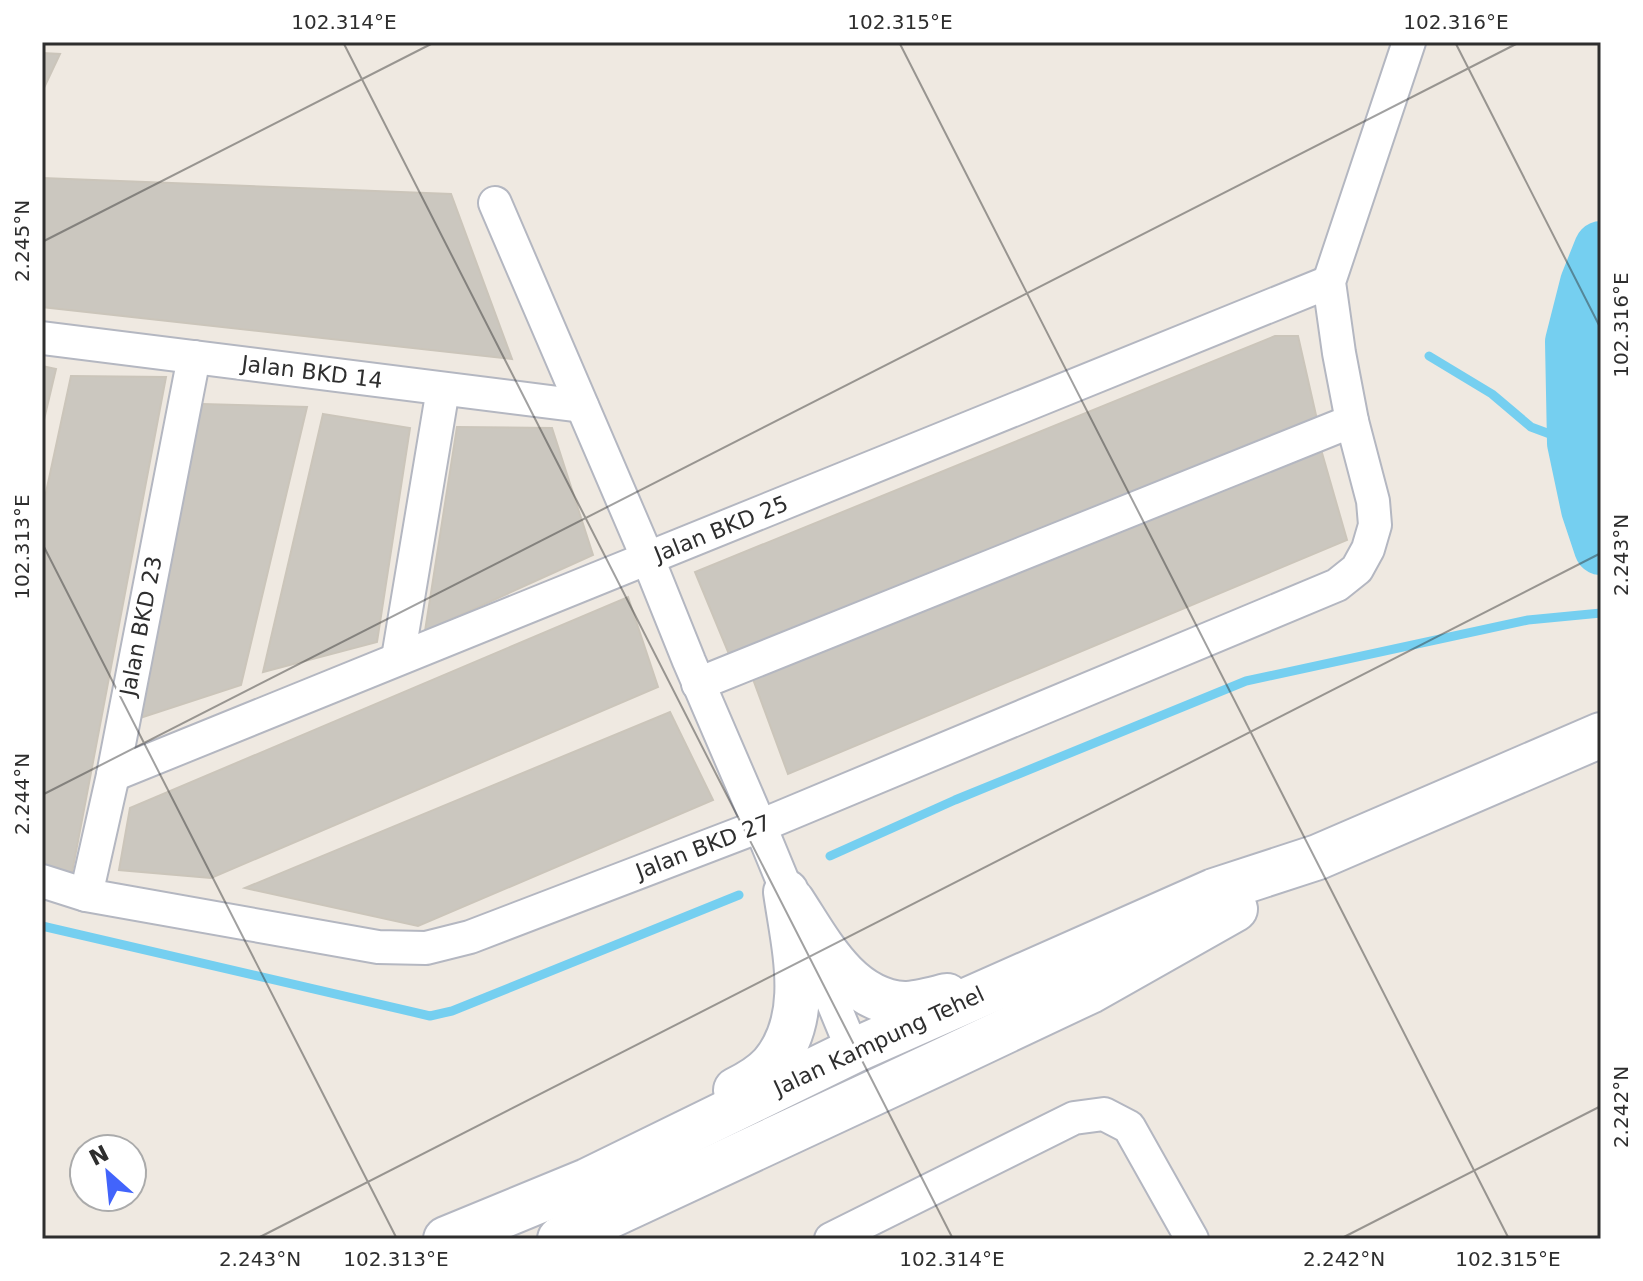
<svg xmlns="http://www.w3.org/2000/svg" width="1643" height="1281" font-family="'DejaVu Sans',sans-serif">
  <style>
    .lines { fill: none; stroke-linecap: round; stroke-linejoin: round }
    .stream { stroke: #75cff0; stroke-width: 9 }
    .river { stroke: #75cff0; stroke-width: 54 }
    .building { fill: #cbc7bf; stroke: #cbc5ba; stroke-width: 2 }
    .minor-casing { stroke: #b4b7c1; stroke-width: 36 }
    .secondary-casing { stroke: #b4b7c1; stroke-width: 48 }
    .minor { stroke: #fff; stroke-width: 32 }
    .secondary { stroke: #fff; stroke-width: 44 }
    .ticks { fill: none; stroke: #2e2e2e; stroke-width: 2; stroke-opacity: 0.45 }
    .labels { text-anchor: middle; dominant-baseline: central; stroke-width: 8; stroke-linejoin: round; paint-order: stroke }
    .street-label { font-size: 22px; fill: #2e2e2e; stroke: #fff }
    .neatline { fill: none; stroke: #2e2e2e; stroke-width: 3 }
    .ticks-label { font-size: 20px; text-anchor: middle; fill: #2e2e2e }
  </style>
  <rect width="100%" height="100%" fill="#efe9e1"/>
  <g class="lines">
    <!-- stream -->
    <g class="stream">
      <polyline points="1429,356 1492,394 1531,427 1574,443"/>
      <polyline points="830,856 955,800 1246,681 1528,620 1601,613"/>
      <polyline points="42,926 430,1016 452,1011 739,895"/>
    </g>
    <!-- river -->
    <polyline class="river" points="1601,248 1587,283 1572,342 1574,443 1588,509 1601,548"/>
  </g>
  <!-- building -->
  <g class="building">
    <polygon points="42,53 60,54 42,92"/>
    <polygon points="42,178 451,194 512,359 42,307"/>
    <polygon points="1275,336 1298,336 1318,424 731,659 695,572"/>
    <polygon points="42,366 56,369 42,428"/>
    <polygon points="71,376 166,377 71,878 42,868 42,511"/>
    <polygon points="202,404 307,407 241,685 140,718"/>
    <polygon points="323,414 410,428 377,642 263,672"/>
    <polygon points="457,427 552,428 593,555 425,631"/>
    <polygon points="1320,446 1347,540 788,774 753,679"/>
    <polygon points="628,597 658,687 211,878 119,870 130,808"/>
    <polygon points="670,712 713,800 418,926 245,888"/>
  </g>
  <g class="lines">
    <!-- minor casing -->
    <g class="minor-casing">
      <g id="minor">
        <polyline points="495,203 648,559 689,661 760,826 853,1051"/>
        <polyline points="42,338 582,406"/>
        <polyline points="398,658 443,389"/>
        <polyline points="698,684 1352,421"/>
        <polyline points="113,775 1329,282"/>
        <polyline points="42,881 86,895 378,947 426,948 470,937 760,826 1337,585 1357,569 1368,549 1375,525 1373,501 1352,421 1339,353 1329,282 1409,42"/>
        <polyline points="86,895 113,775 194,357"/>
        <polyline points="831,1239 1074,1118 1104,1114 1129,1127 1192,1239"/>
      </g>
    </g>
    <!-- secondary casing -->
    <g class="secondary-casing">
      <g id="secondary">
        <path d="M792,901C819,942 848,1001 904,1004C917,1004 934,999 947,996"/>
        <path d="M736,1090C748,1084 763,1075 772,1065C813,1017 794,948 786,892"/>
        <polyline points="446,1239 587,1181 853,1051 1214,891 1318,857 1601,735"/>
        <polyline points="560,1239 942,1061 1090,991 1235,909"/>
      </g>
    </g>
    <!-- minor -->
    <use href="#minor" class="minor"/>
    <!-- secondary -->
    <use href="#secondary" class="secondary"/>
  </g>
  <!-- ticks -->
  <path class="ticks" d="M343,42L953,1239M899,42L1509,1239M1455,42L1601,329M42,242L435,42M42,543L397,1239M42,795L1520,42M256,1239L1601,553M1340,1239L1601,1106"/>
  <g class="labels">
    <!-- street labels -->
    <g class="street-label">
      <text transform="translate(312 372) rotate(7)">Jalan BKD 14</text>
      <text transform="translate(721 529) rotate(-22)">Jalan BKD 25</text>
      <text transform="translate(141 626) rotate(-79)">Jalan BKD 23</text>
      <text transform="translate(703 847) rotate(-21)">Jalan BKD 27</text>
      <text transform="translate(879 1041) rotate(-25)">Jalan Kampung Tehel</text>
    </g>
  </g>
  <!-- border -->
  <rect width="1643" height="1281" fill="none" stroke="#ffffff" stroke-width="88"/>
  <!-- north arrow -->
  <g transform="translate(108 1173) rotate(333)"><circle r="38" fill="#ffffff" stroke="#ababab" stroke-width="2"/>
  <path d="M0-6L14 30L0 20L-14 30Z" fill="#4264fb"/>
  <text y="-12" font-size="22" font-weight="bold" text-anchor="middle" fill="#2e2e2e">N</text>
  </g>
  <rect x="44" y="44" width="1555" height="1193" class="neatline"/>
  <g class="ticks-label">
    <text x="344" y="29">102.314°E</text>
    <text x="900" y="29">102.315°E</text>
    <text x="1456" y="29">102.316°E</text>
    <text transform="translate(22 241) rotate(-90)" y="7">2.245°N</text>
    <text transform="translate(1621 325) rotate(-90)" y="7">102.316°E</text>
    <text transform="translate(22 547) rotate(-90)" y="7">102.313°E</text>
    <text transform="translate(1621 555) rotate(-90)" y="7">2.243°N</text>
    <text transform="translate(22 794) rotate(-90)" y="7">2.244°N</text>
    <text transform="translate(1621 1107) rotate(-90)" y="7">2.242°N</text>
    <text x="260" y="1266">2.243°N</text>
    <text x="396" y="1266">102.313°E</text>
    <text x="952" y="1266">102.314°E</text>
    <text x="1344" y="1266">2.242°N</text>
    <text x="1508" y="1266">102.315°E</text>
  </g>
</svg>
